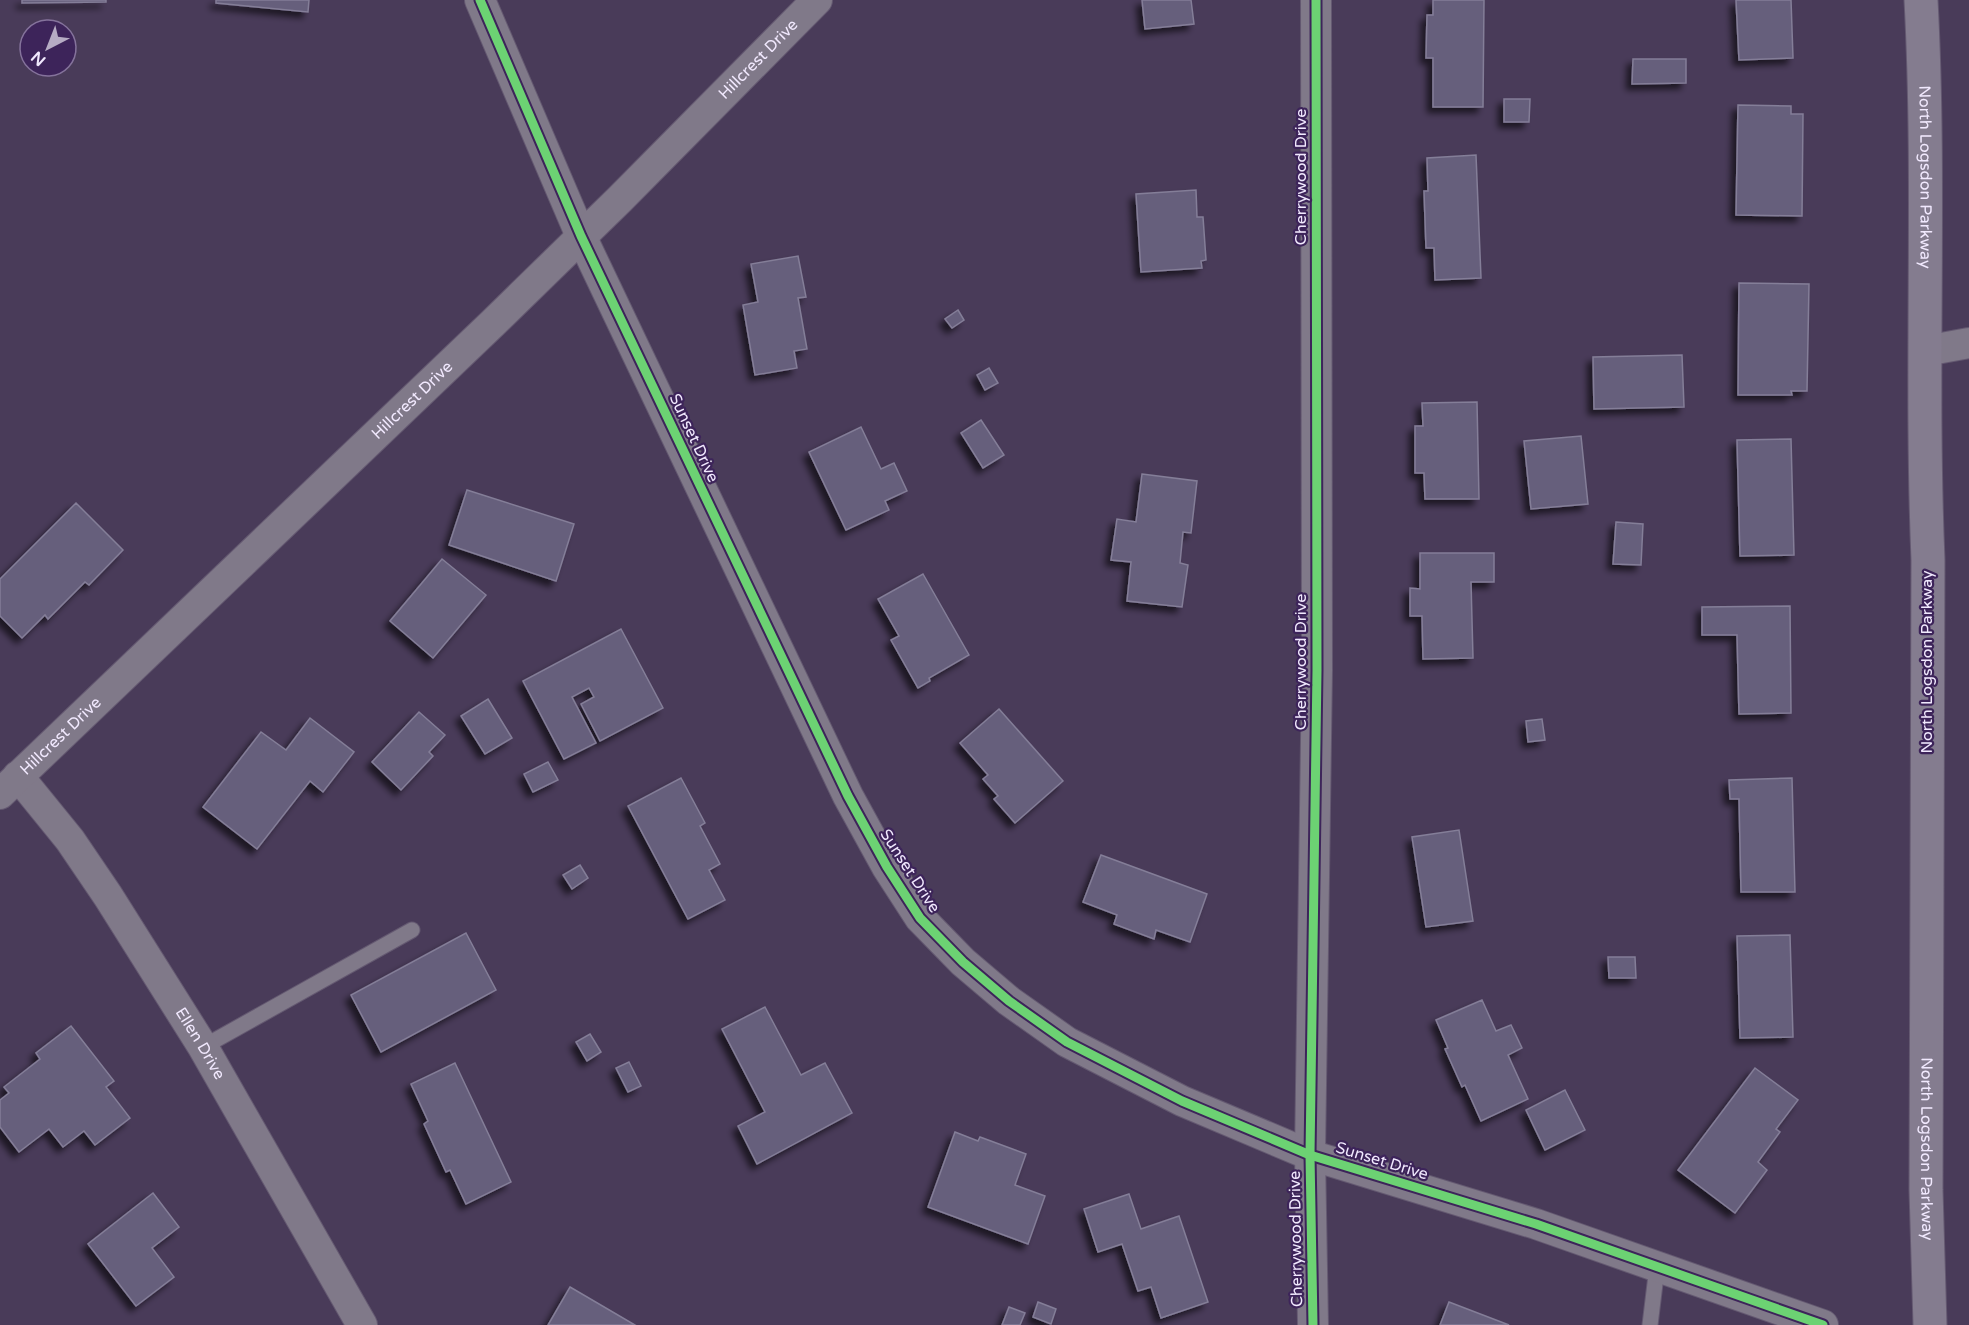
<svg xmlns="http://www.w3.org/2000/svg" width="1969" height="1325" font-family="'Varela Round',sans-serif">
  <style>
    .building { fill: #665f7c; stroke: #847e98; stroke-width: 1.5; filter: url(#shadow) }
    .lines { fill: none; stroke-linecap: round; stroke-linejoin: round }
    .service-casing { stroke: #645971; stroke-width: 17 }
    .minor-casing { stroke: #645971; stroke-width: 32 }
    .secondary-casing { stroke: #645971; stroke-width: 35 }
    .service { stroke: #807989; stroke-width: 15 }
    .minor { stroke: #807989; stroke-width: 30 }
    .secondary { stroke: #847c8f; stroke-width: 33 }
    .cycleway-casing { stroke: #3d245a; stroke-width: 13 }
    .cycleway { stroke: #6cd273; stroke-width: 9 }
    .labels { text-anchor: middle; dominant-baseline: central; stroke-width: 4.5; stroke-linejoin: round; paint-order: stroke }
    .street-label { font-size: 16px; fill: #f1e9fe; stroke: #3d245a }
  </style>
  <defs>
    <filter id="shadow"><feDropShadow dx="-5.5" dy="5.5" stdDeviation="3" flood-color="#0009"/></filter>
  </defs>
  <rect width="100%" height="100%" fill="#493b59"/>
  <!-- building -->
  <g class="building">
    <polygon points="22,0 106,0 106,2 22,3"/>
    <polygon points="216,0 309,0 308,12 216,3"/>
    <polygon points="1142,0 1191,0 1194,24 1145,29"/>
    <polygon points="1433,0 1484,0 1483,107 1433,107 1433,58 1426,58 1427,15 1433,15"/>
    <polygon points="1736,0 1791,0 1793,58 1739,60"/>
    <polygon points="1633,59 1686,59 1686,83 1632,84"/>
    <polygon points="1504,99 1530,99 1529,122 1504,122"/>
    <polygon points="1738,105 1791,106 1791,114 1803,114 1802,216 1736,215"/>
    <polygon points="1476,155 1481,278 1435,280 1434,248 1426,248 1424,191 1428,191 1427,158"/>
    <polygon points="1196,190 1197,217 1203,217 1206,260 1201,261 1202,268 1141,272 1136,194"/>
    <polygon points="798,256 806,297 798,298 807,349 794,351 797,368 755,375 743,305 758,302 751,264"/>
    <polygon points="1739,283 1809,284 1807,391 1791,391 1792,395 1738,395"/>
    <polygon points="958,310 964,320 952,328 945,319"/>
    <polygon points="1682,355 1684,407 1594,409 1593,357"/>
    <polygon points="989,368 998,383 985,390 977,375"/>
    <polygon points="1477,402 1479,499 1425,499 1424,473 1415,473 1415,426 1423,426 1422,403"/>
    <polygon points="981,420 1004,455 983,468 961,433"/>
    <polygon points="861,427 881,469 894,463 907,491 885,501 889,510 846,530 809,452"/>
    <polygon points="1581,436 1588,504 1531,509 1524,441"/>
    <polygon points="1791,439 1794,555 1740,556 1737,440"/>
    <polygon points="1142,474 1197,481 1191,533 1183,532 1180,563 1188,565 1182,607 1127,601 1131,562 1111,560 1117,519 1136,522"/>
    <polygon points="467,490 574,524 556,581 449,545"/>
    <polygon points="76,503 123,550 89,585 85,582 48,619 45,615 22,638 0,616 0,579"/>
    <polygon points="1616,522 1643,524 1641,565 1613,564"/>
    <polygon points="1420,553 1494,553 1494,582 1471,582 1473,658 1423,659 1422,616 1410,616 1410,588 1420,589"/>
    <polygon points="442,559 486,595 433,658 390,621"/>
    <polygon points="923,574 969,655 929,678 930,681 918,688 891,640 899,636 878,599"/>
    <polygon points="1790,606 1791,713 1739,714 1737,635 1702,635 1702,607"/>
    <polygon points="621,629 663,708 600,741 581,704 594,697 589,688 572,697 596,743 564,759 523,681"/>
    <polygon points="488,699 512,738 485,754 461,716"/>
    <polygon points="999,709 1063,781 1015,823 994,799 998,796 983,779 988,775 960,743"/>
    <polygon points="419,712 445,735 429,752 433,756 401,790 372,762"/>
    <polygon points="310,718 354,752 323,792 310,781 257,849 203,807 261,732 286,750"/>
    <polygon points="1542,719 1545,740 1528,742 1526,721"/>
    <polygon points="548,762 558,780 533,792 524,774"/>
    <polygon points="681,778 705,823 700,826 720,864 709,870 725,900 688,919 628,806"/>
    <polygon points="1792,778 1795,892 1741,892 1739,799 1730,799 1729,780"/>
    <polygon points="1459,830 1473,921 1426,927 1412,837"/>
    <polygon points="1101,855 1207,894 1190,942 1156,930 1154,939 1114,924 1117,915 1083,902"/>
    <polygon points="580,865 588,878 572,889 563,875"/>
    <polygon points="466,933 496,990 381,1052 351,995"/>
    <polygon points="1790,935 1793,1037 1740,1038 1737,936"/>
    <polygon points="1608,957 1635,957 1636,978 1609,978"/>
    <polygon points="1482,1000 1496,1031 1511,1025 1522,1048 1508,1055 1528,1099 1481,1121 1465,1085 1462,1087 1445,1049 1448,1048 1436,1020"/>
    <polygon points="765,1007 801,1075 825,1063 852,1113 757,1164 738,1126 765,1112 722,1029"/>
    <polygon points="71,1026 114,1081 106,1087 130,1118 95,1145 84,1131 63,1147 49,1129 19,1152 0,1127 0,1100 9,1093 4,1087 40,1059 36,1053"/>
    <polygon points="590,1034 601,1052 587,1061 576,1042"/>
    <polygon points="629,1062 641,1086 628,1092 616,1068"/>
    <polygon points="455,1063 511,1182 466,1204 450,1170 446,1172 424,1124 428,1121 411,1084"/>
    <polygon points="1755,1068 1798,1100 1776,1129 1780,1132 1758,1162 1767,1170 1735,1213 1678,1170"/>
    <polygon points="1565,1090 1585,1130 1545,1150 1526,1110"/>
    <polygon points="955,1132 978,1141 980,1137 1026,1154 1015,1185 1045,1196 1028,1244 928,1207"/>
    <polygon points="153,1193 179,1227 152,1248 174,1277 136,1306 88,1244"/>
    <polygon points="1129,1194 1141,1229 1179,1216 1208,1302 1161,1318 1151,1287 1138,1291 1122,1244 1098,1252 1084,1209"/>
    <polygon points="570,1287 635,1325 548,1325"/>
    <polygon points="1038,1302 1056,1309 1051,1324 1033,1317"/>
    <polygon points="1449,1302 1509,1325 1440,1325"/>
    <polygon points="1009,1307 1025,1313 1020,1325 1002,1325"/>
  </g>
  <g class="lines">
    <!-- service casing -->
    <g class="service-casing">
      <g id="service">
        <polyline points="203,1047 412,930"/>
        <polyline points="1650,1325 1657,1267"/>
      </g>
    </g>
    <!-- minor casing -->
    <g class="minor-casing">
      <g id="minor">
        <polyline points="480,0 581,236 848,796 887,867 920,918 963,962 1009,1001 1067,1042 1182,1101 1310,1155 1536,1224 1823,1325"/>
        <polyline points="1925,351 1969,343"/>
        <path id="s1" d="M18,776L70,840L108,896L203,1047L362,1325"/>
        <path id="s2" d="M0,794L494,322L620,199L817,0"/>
        <polyline points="1313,1325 1310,1155 1317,670 1316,0"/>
      </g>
    </g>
    <!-- secondary casing -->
    <g class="secondary-casing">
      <g id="secondary">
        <path id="s3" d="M1921,0C1931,186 1920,373 1928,560L1926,1190L1930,1325"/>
      </g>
    </g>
    <!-- service -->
    <use href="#service" class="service"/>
    <!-- minor -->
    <use href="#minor" class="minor"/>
    <!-- secondary -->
    <use href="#secondary" class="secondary"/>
    <!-- cycleway casing -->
    <g class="cycleway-casing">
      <g id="cycleway">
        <polyline points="480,0 581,236 848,796 887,867 920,918 963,962 1009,1001 1067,1042 1182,1101 1310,1155 1536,1224 1823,1325"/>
        <polyline points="1313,1325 1310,1155 1317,670 1316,0"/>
      </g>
    </g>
    <!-- cycleway -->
    <use href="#cycleway" class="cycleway"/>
  </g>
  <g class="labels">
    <!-- street labels -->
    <g class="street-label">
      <text stroke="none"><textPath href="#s2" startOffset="1056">Hillcrest Drive</textPath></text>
      <text transform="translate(1301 177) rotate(-90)">Cherrywood Drive</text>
      <text stroke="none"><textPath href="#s3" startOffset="177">North Logsdon Parkway</textPath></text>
      <text stroke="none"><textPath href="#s2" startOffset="570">Hillcrest Drive</textPath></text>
      <text transform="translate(694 438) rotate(65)">Sunset Drive</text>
      <text transform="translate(1301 662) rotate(-90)">Cherrywood Drive</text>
      <text transform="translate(1927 662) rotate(-90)">North Logsdon Parkway</text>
      <text stroke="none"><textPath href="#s2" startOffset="84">Hillcrest Drive</textPath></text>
      <text transform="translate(910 871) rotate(57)">Sunset Drive</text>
      <text stroke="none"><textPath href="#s1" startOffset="324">Ellen Drive</textPath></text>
      <text stroke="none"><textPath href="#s3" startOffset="1149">North Logsdon Parkway</textPath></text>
      <text transform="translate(1382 1161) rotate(17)">Sunset Drive</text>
      <text transform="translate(1296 1239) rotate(-91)">Cherrywood Drive</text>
    </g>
  </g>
  <!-- north arrow -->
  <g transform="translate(48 48) rotate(222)"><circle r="28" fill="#3d245a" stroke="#85739c" stroke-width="1.5"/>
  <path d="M0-4.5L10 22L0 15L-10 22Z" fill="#b6acc4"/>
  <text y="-9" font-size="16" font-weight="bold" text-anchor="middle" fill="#f1e9fe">N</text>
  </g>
</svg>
